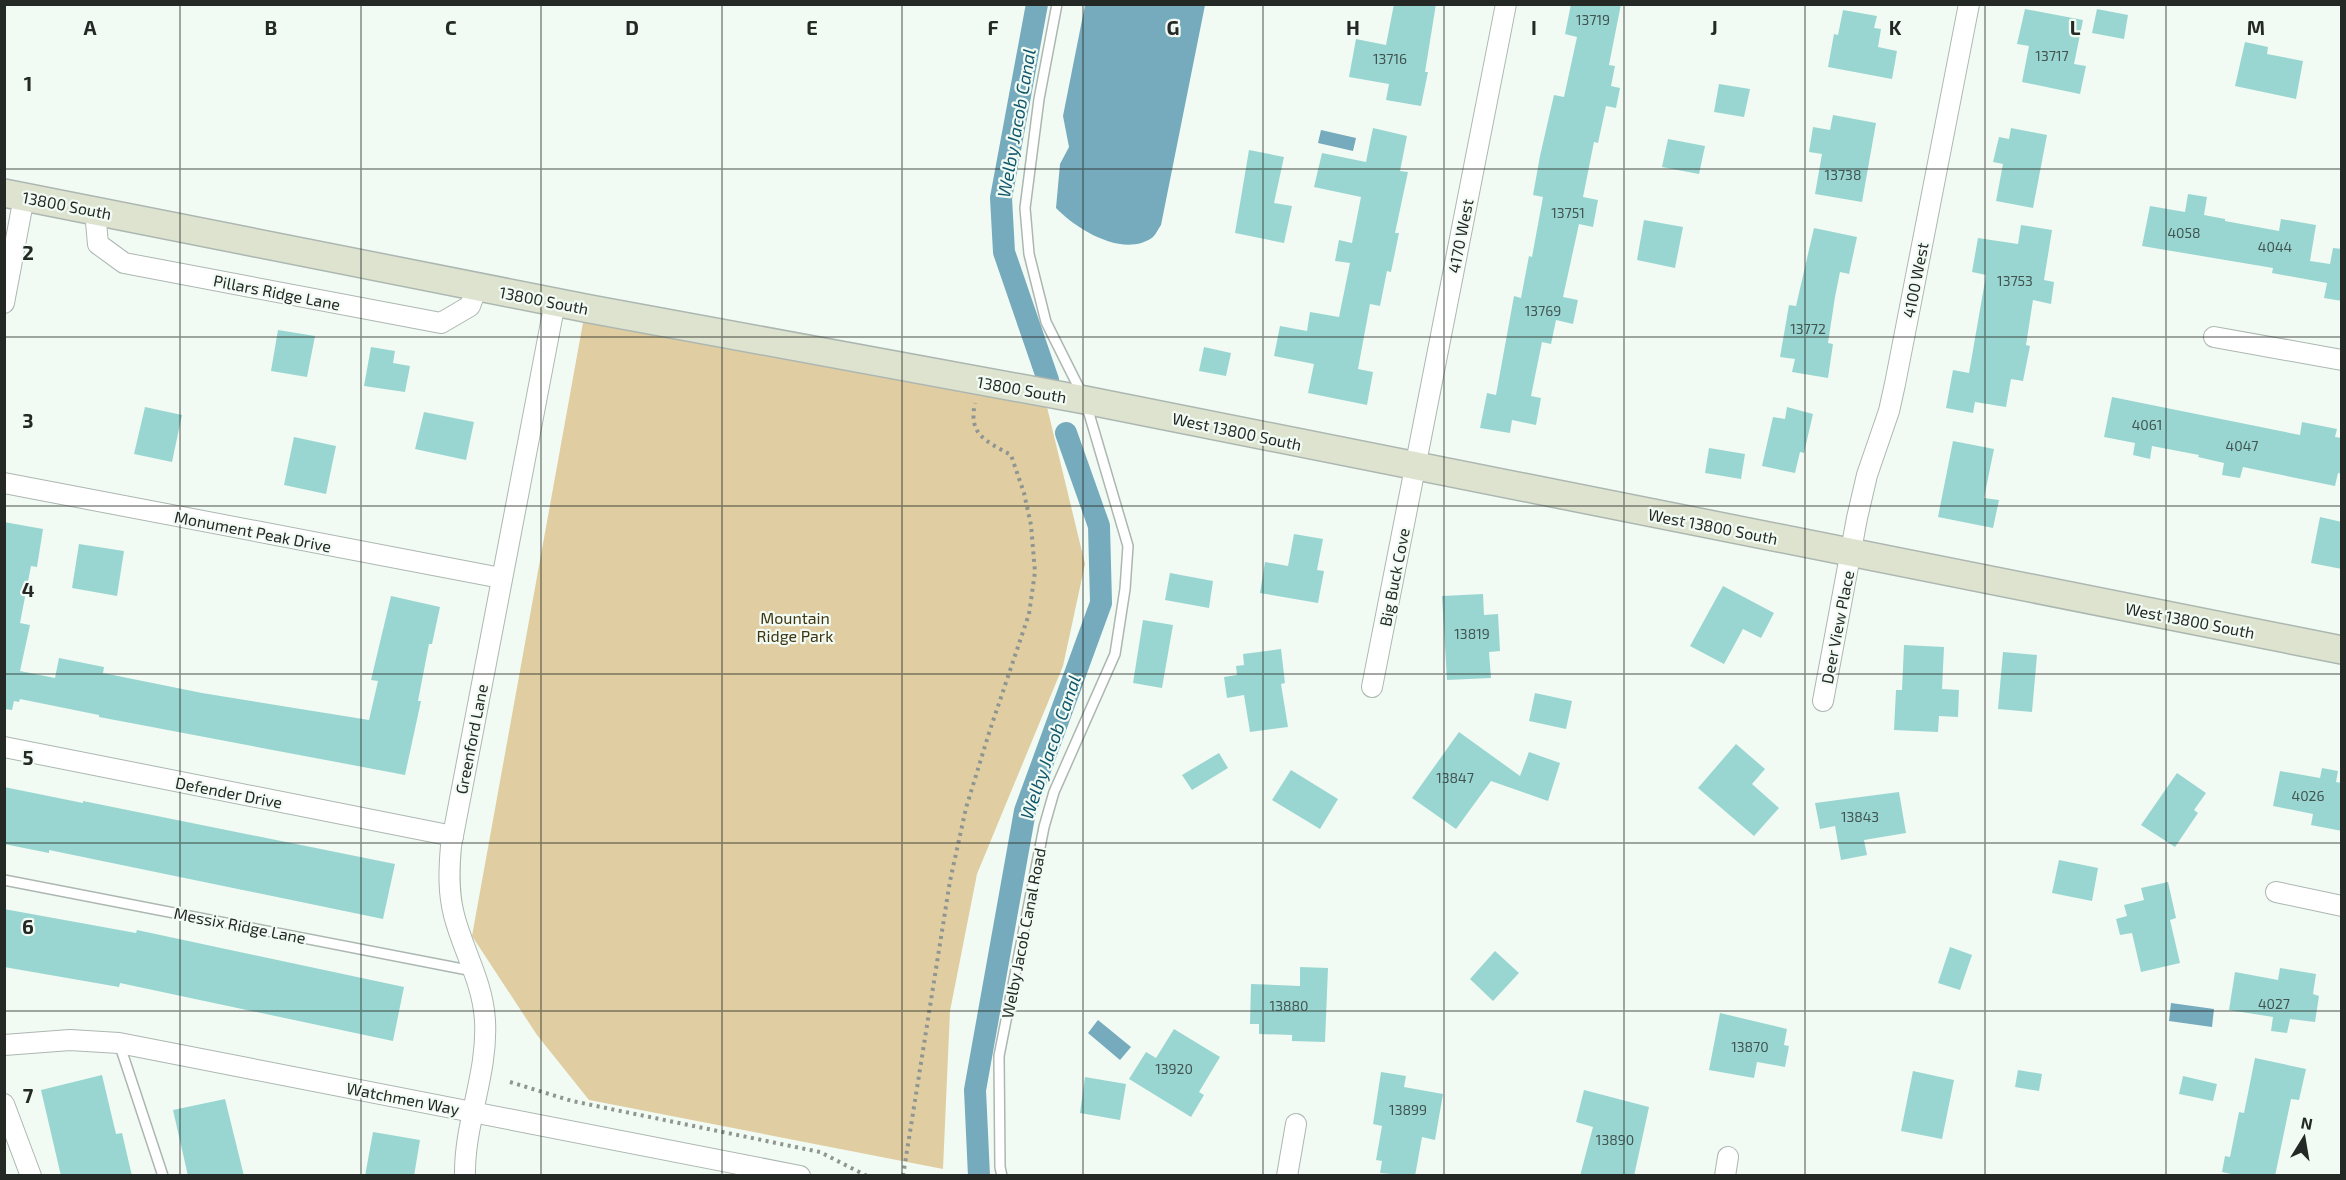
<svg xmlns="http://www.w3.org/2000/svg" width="2346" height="1180" font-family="'Exo 2',sans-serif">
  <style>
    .green { fill: #e0cea2 }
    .water { fill: #76aabd }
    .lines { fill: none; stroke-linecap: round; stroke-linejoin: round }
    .canal { stroke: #76aabd; stroke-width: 22 }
    .building { fill: #9ad6d1 }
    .lane-casing { stroke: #adb7b1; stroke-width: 12 }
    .street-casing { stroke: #adb7b1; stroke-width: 22 }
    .secondary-casing { stroke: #adb7b1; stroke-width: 30 }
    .path { stroke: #8f9691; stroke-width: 4; stroke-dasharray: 3 4.5; stroke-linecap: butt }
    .lane { stroke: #fff; stroke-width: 9 }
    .street { stroke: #fff; stroke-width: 20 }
    .secondary { stroke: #dde3cf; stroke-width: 27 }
    .grid { fill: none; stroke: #252926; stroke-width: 1.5; stroke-opacity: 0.55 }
    .labels { text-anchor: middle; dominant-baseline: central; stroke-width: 4.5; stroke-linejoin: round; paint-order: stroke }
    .number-label { font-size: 14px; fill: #425451 }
    .street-label { font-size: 16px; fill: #252926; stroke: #f1fbf4 }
    .park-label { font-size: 16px; fill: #413410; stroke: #f1fbf4 }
    .water-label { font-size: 18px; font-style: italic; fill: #11576c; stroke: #f1fbf4 }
    .grid-label { font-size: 20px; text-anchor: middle; font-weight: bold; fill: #252926; stroke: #f1fbf4; stroke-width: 4.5; stroke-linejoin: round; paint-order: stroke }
  </style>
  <rect width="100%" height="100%" fill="#f1fbf4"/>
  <!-- green -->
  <polygon class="green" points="584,317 1047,407 1085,564 1063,666 977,874 950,1011 943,1169 589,1100 537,1035 472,936"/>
  <!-- water -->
  <g class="water">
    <path d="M1085,5H1205L1161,225C1158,229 1156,234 1153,237C1124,259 1076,229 1056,208L1060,164L1069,147L1063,116Z"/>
    <polygon points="1321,130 1356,138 1353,151 1318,143"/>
    <polygon points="2171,1003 2214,1009 2212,1027 2169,1021"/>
    <polygon points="1098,1020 1131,1047 1120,1060 1088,1033"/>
  </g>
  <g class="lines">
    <!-- canal -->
    <g class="canal">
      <polyline points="1037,4 1001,198 1004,252 1048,380"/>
      <polyline points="979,1176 975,1090 1025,811 1101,603 1099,526 1066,433"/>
    </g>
  </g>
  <!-- building -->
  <g class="building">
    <polygon points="1394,4 1436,4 1425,72 1428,72 1421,106 1386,100 1389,84 1349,77 1356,39 1386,45"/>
    <polygon points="1571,4 1621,4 1609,65 1615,66 1611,86 1620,88 1616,108 1606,106 1598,143 1594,142 1583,197 1598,200 1593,227 1579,224 1563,297 1578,300 1573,324 1556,320 1551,344 1542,342 1531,396 1541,398 1536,425 1512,420 1510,433 1480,428 1487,393 1496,395 1514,296 1521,298 1529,256 1532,257 1543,197 1533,195 1540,156 1554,95 1564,97 1577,37 1565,34"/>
    <polygon points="2025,9 2083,20 2074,64 2086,66 2080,94 2022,82 2029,46 2017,44"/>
    <polygon points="2097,9 2128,15 2124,39 2092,33"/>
    <polygon points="1843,10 1877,16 1874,28 1881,29 1878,47 1897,51 1892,79 1828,67 1834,34 1838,35"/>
    <polygon points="2245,42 2268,47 2267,54 2303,61 2296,99 2235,86"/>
    <polygon points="1719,84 1750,89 1744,117 1714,112"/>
    <polygon points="1833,115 1876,123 1862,202 1815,194 1822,154 1809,152 1813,127 1830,130"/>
    <polygon points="1373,128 1407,136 1400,171 1408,172 1395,233 1399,233 1391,272 1387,271 1380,306 1370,304 1358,369 1373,372 1367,405 1308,393 1314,364 1274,356 1280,326 1307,331 1310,312 1339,317 1350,263 1335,261 1339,240 1352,243 1361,197 1314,187 1322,153 1366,162"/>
    <polygon points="2011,128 2047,135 2033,208 1996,201 2003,164 1993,162 1999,137 2009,139"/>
    <polygon points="1668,139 1705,146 1699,174 1662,167"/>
    <polygon points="1249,150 1284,157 1274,203 1292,206 1284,243 1235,233"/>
    <polygon points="2188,194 2207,197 2204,215 2225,219 2225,221 2279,231 2281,219 2316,225 2310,261 2330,264 2333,248 2342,249 2342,301 2324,298 2327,283 2272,273 2273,268 2142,246 2150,206 2185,212"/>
    <polygon points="1644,220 1683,227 1675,268 1637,260"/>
    <polygon points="2021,225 2052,230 2044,280 2054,282 2051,304 2033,300 2026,345 2030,346 2023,381 2011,379 2006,407 1975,402 1973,413 1946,408 1953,370 1969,373 1986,275 1972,272 1978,238 2018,244"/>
    <polygon points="1814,228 1857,237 1849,274 1840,272 1835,297 1828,343 1833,344 1828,378 1792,372 1795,359 1780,357 1789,305 1796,306"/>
    <polygon points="278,330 315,336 307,377 271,371"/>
    <polygon points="371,347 395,351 393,363 410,366 405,392 364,386"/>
    <polygon points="1204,347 1231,353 1226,376 1199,371"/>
    <polygon points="2112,397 2300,435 2302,422 2337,429 2335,437 2342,438 2342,474 2338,473 2335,486 2243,467 2240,478 2222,475 2224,463 2198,457 2199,455 2152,446 2150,459 2133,455 2135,443 2104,437"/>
    <polygon points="145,407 182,415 172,462 134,454"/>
    <polygon points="1787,407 1813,414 1804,453 1800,452 1795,473 1762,466 1773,417 1785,419"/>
    <polygon points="424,412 474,422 466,460 415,449"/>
    <polygon points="294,437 336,446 326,494 284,485"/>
    <polygon points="1953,441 1994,449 1984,498 1999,500 1993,528 1938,517"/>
    <polygon points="1709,448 1745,454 1741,479 1705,473"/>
    <polygon points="2320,517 2342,522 2342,569 2311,563"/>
    <polygon points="4,522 43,529 37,567 31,566 20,623 30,625 20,671 55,678 59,658 104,667 103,673 202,693 369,720 378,681 371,680 391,596 440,607 432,644 429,644 418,701 421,701 405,775 99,717 99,715 20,699 19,702 14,701 12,710 4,709"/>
    <polygon points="1294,534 1323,539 1317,570 1324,571 1318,603 1260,593 1265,562 1288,566"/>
    <polygon points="79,544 124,551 117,596 72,588"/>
    <polygon points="1170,573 1213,581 1209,608 1165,600"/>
    <polygon points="1723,586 1774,613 1761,638 1743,629 1724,664 1690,646"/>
    <polygon points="1483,594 1484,615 1498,614 1500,651 1489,652 1491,678 1447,680 1442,596"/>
    <polygon points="1143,620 1173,625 1162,688 1133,683"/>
    <polygon points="1904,645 1944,647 1942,689 1959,690 1958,717 1939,716 1938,732 1894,730 1896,690 1902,690"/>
    <polygon points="1281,649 1285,683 1281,684 1288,727 1250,732 1244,695 1227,698 1224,677 1237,675 1236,666 1244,665 1243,654"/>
    <polygon points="2003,652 2037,655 2032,712 1998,709"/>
    <polygon points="1535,693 1572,701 1566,729 1529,721"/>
    <polygon points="1459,732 1520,776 1529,752 1560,763 1548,801 1491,781 1456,829 1412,798"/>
    <polygon points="1736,744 1765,769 1752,784 1779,808 1754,836 1698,788"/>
    <polygon points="1219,753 1228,768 1192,790 1182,775"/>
    <polygon points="2322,768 2338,771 2336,782 2342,783 2342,831 2311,825 2313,814 2273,806 2280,771 2320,778"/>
    <polygon points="1291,770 1338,799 1320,829 1272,800"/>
    <polygon points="2177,773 2206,793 2194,810 2198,813 2175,847 2141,825"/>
    <polygon points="4,787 83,803 83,801 395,864 383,919 49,850 49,853 4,844"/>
    <polygon points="1899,792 1906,833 1864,840 1867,855 1841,860 1835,826 1820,829 1815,803"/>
    <polygon points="2059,860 2098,868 2092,901 2052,893"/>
    <polygon points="2168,882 2176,918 2170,920 2180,963 2141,972 2132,933 2120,935 2116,919 2127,916 2124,905 2144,900 2141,888"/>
    <polygon points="4,909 136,933 137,930 404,987 393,1041 120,983 119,987 4,967"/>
    <polygon points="1950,947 1972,955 1960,990 1938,983"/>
    <polygon points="1495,951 1519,973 1493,1001 1470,979"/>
    <polygon points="1300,967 1328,968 1325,1042 1292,1041 1292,1035 1259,1034 1259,1024 1250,1024 1251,984 1300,986"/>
    <polygon points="2280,968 2316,974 2313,994 2319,996 2315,1022 2290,1019 2287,1033 2271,1031 2273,1017 2229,1010 2235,972 2278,980"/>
    <polygon points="1720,1013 1787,1029 1784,1045 1789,1046 1785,1067 1757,1062 1754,1078 1709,1070"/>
    <polygon points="1174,1029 1220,1057 1199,1092 1204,1095 1191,1117 1129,1079 1146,1052 1156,1058"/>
    <polygon points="2255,1058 2306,1069 2299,1100 2291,1099 2275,1176 2240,1176 2222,1172 2225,1156 2230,1157 2239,1112 2244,1113"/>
    <polygon points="2018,1070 2042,1074 2039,1091 2015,1087"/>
    <polygon points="1913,1071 1954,1080 1942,1139 1901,1131"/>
    <polygon points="1381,1072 1406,1076 1404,1087 1443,1094 1435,1140 1422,1137 1415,1176 1380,1173 1382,1161 1376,1160 1382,1126 1373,1124"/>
    <polygon points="102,1075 116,1134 122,1133 132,1176 61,1176 41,1090"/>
    <polygon points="2183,1076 2217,1084 2213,1101 2179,1094"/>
    <polygon points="1085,1077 1126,1084 1120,1120 1080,1113"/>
    <polygon points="1584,1090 1649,1107 1634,1176 1580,1176 1593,1127 1576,1122"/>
    <polygon points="225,1099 244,1176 188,1176 173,1110"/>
    <polygon points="373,1132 420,1140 414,1176 365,1176"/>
  </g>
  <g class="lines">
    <!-- lane casing -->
    <g class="lane-casing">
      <g id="lane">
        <polyline points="4,880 473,971"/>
        <polyline points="119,1043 163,1176"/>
        <polyline points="1002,1176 1000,1167 999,1056 1044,827 1054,792 1115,654 1125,589 1128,546 1085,400 1046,322 1029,254 1025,208 1039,99 1057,4"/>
      </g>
    </g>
    <!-- street casing -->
    <g class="street-casing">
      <g id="street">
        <polyline points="95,211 98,244 124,263 441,323 470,306 477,287"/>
        <polyline points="4,303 24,197"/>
        <polyline points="2214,337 2342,360"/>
        <polyline points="4,483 501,578"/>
        <polyline points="1372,687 1506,4"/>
        <polyline points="1823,701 1857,518 1867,475 1889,411 1895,384 1969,4"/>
        <polyline points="4,747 453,836"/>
        <polyline points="2276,892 2342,906"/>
        <polyline points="4,1045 70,1040 119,1043 800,1176"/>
        <polyline points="4,1104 31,1176"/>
        <path d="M465,1176C464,1123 488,1074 485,1021C483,982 463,951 454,915C448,892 449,869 451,846L555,302"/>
        <polyline points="1287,1176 1296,1124"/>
        <polyline points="1725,1176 1728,1157"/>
      </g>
    </g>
    <!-- secondary casing -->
    <g class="secondary-casing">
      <polyline id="secondary" points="4,193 590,309 1085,400 2342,650"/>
    </g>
    <!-- path -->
    <g class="path">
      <polyline points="510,1082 572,1101 820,1152 867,1176"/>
      <path d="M903,1176L950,881L966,808L989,733L1029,614L1035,572L1031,525L1024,493L1011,455C986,441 968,435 975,403"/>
    </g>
    <!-- lane -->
    <use href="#lane" class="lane"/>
    <!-- street -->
    <use href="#street" class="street"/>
    <!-- secondary -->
    <use href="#secondary" class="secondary"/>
  </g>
  <!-- grid -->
  <path class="grid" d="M180,4V1176M361,4V1176M541,4V1176M722,4V1176M902,4V1176M1083,4V1176M1263,4V1176M1444,4V1176M1624,4V1176M1805,4V1176M1985,4V1176M2166,4V1176M4,169H2342M4,337H2342M4,506H2342M4,674H2342M4,843H2342M4,1011H2342"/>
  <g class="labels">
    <!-- number labels -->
    <g class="number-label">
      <text x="1593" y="19">13719</text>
      <text x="2052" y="55">13717</text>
      <text x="1390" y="58">13716</text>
      <text x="1843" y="174">13738</text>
      <text x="1568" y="212">13751</text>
      <text x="2184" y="232">4058</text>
      <text x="2275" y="246">4044</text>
      <text x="2015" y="280">13753</text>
      <text x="1543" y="310">13769</text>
      <text x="1808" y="328">13772</text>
      <text x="2147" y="424">4061</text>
      <text x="2242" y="445">4047</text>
      <text x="1472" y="633">13819</text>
      <text x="1455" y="777">13847</text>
      <text x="2308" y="795">4026</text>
      <text x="1860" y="816">13843</text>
      <text x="2274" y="1003">4027</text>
      <text x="1289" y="1005">13880</text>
      <text x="1750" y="1046">13870</text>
      <text x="1174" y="1068">13920</text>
      <text x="1408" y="1109">13899</text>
      <text x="1615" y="1139">13890</text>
    </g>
    <!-- street labels -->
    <g class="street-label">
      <text transform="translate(67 205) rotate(11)">13800 South</text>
      <text transform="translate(1460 236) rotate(-79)">4170 West</text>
      <text transform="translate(1915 280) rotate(-79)">4100 West</text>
      <text transform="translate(277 292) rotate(11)">Pillars Ridge Lane</text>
      <text transform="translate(544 300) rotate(11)">13800 South</text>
      <text transform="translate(1022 389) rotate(10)">13800 South</text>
      <text transform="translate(1237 431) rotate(12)">West 13800 South</text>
      <text transform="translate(1713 526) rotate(11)">West 13800 South</text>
      <text transform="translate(253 531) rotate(11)">Monument Peak Drive</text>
      <text transform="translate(1394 577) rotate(-79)">Big Buck Cove</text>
      <text transform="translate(2190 620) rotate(11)">West 13800 South</text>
      <text transform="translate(1837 627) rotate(-79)">Deer View Place</text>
      <text transform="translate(471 739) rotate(-79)">Greenford Lane</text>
      <text transform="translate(229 792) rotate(11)">Defender Drive</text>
      <text transform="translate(240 925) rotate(11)">Messix Ridge Lane</text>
      <text transform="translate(1023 933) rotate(-79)">Welby Jacob Canal Road</text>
      <text transform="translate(403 1098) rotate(11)">Watchmen Way</text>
    </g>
    <!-- park labels -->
    <g class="park-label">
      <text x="795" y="617">Mountain<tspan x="795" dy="18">Ridge Park</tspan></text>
    </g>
    <!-- water labels -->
    <g class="water-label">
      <text transform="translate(1016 123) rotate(-80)">Welby Jacob Canal</text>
      <text transform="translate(1050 747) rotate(-71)">Welby Jacob Canal</text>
    </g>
  </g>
  <g class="grid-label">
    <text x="90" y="35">A</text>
    <text x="271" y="35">B</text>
    <text x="451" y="35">C</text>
    <text x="632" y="35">D</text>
    <text x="812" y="35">E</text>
    <text x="993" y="35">F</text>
    <text x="1173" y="35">G</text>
    <text x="1353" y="35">H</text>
    <text x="1534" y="35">I</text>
    <text x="1714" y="35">J</text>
    <text x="1895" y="35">K</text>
    <text x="2075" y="35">L</text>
    <text x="2256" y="35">M</text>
    <text x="28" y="91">1</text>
    <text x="28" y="260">2</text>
    <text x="28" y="428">3</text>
    <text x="28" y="597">4</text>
    <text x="28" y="765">5</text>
    <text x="28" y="934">6</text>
    <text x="28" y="1103">7</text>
  </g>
  <!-- border -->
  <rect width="2346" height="1180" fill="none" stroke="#252926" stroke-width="12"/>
  <!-- north arrow -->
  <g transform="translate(2304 1138) rotate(11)" stroke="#f1fbf4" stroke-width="4.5" paint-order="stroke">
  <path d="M0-4.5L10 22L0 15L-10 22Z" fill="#252926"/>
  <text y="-9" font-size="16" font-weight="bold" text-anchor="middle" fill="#252926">N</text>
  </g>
</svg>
